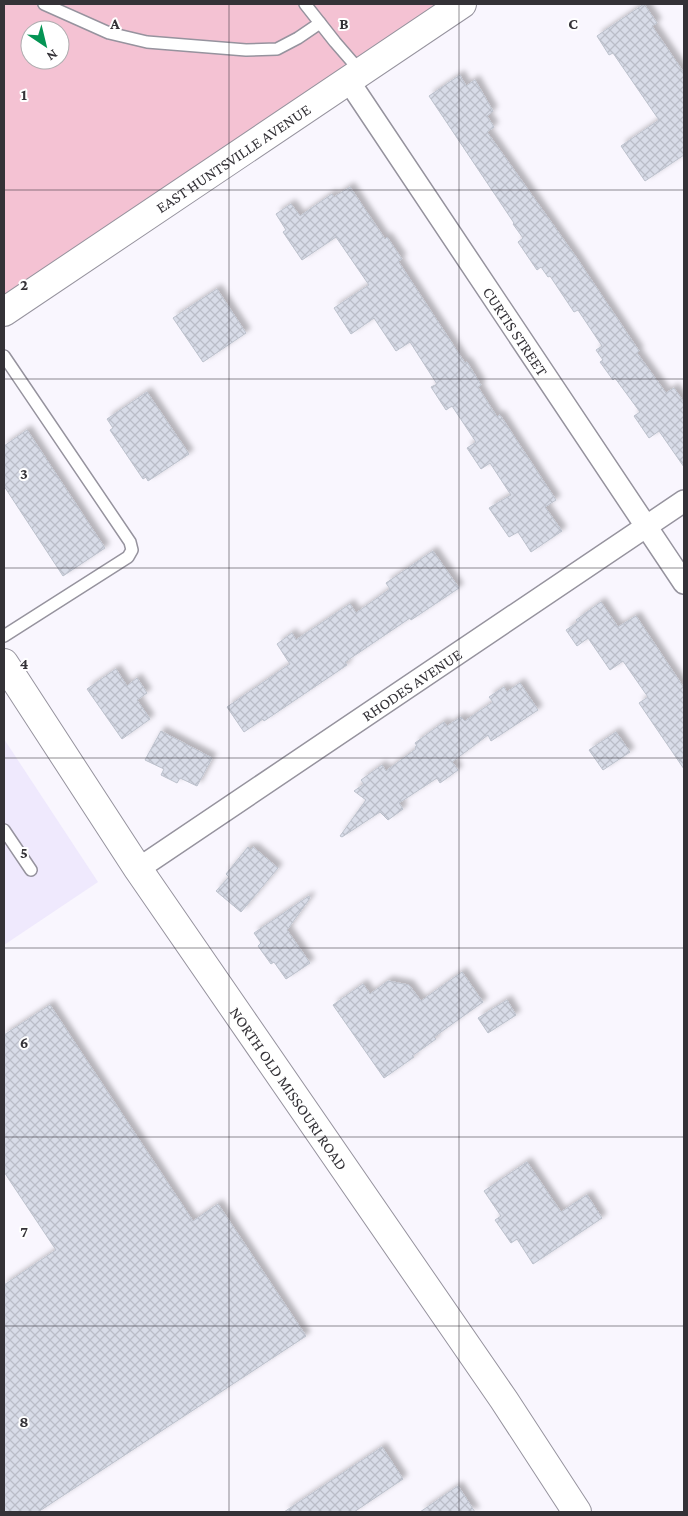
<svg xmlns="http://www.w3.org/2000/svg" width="688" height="1516" font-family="'Crimson Pro',serif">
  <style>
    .built { fill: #efe9fd }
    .grass { fill: #f4c2d3; fill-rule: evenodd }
    .building { fill: url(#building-cross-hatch); stroke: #bcc1cc; filter: url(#shadow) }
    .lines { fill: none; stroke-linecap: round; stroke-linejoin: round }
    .lane-casing { stroke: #96939e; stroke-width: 14 }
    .street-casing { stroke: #96939e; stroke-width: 24 }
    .secondary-casing { stroke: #96939e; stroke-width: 30 }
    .lane { stroke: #fff; stroke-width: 11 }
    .street { stroke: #fff; stroke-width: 21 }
    .secondary { stroke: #fff; stroke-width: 28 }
    .grid { fill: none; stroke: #343237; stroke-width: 1; stroke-opacity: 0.55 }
    .labels { text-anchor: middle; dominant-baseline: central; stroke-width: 4; stroke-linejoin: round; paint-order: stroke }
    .street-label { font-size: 16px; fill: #343237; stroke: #fff }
    .grid-label { font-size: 16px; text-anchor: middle; font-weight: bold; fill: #343237; stroke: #fff; stroke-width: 4; stroke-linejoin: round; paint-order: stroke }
  </style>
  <defs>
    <pattern id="building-cross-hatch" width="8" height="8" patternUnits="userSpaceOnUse" patternTransform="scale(1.25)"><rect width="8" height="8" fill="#d8dce8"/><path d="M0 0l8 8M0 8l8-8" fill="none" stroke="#babdc8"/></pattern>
    <filter id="shadow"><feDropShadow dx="4.5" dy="-4.5" stdDeviation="2.5" flood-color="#0004"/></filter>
  </defs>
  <rect width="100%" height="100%" fill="#f9f6fe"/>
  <!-- built -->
  <polygon class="built" points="4,739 98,882 4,945"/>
  <!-- grass -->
  <path class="grass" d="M4,4H463L4,312ZM30,30H60V60H30Z"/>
  <!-- building -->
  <g class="building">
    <polygon points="644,4 657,23 652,26 684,73 684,155 645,181 621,146 659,120 613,53 609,55 597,36"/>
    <polygon points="460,75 466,86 475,80 493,111 487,116 494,127 487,132 576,257 639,351 637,353 666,393 674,388 684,402 684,467 659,431 649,438 634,416 640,412 615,378 613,380 600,362 603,360 596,350 602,346 578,310 574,312 550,276 548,277 541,267 537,270 518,242 523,238 513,224 514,223 429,96"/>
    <polygon points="350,187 385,239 387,237 402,259 398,261 465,363 467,362 481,385 478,387 497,417 500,415 556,500 545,507 562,531 531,552 518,532 509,537 489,508 511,495 490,463 481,469 467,448 476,442 452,406 446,410 431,387 437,384 410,342 396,351 374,318 351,334 334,308 369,285 336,237 302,260 283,232 286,230 276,214 291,204 300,216 332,194 334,197"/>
    <polygon points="217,289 246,333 203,362 173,318"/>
    <polygon points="147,392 189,454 148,481 146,477 143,479 110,430 113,428 107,419"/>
    <polygon points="27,430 105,548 63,576 4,486 4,446"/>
    <polygon points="433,551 459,588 411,620 410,618 345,662 347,665 264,721 263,719 244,732 227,707 290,664 277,644 292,633 296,640 350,604 356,613 390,589 386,583"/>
    <polygon points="601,602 618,627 636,616 684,688 684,769 639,703 648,697 623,661 610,670 588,638 577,646 566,630 578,622 576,620"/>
    <polygon points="116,669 127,686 137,678 147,693 137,700 150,719 122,739 87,689"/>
    <polygon points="520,683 538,710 491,741 488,735 452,762 458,770 440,783 437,778 399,803 403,809 388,820 380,812 342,837 340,836 366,800 354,791 364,784 361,780 382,765 386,771 416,749 415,747 417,746 415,743 444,722 447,726 461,717 465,721 493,702 489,697 504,687 507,692"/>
    <polygon points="161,731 212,758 197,786 180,778 177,783 161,775 164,769 145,760"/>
    <polygon points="616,732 630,752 603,770 589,750"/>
    <polygon points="248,847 251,850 253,847 278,868 241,912 216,891 229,877 226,874"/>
    <polygon points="309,896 310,898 287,930 310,963 286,979 274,962 271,964 258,946 261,943 254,933"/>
    <polygon points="462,972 483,1002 434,1037 436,1039 412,1056 414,1057 384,1078 333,1005 363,984 370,994 388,981 409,985 421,1001"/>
    <polygon points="507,1000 516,1015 488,1033 478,1018"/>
    <polygon points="50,1005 193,1221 218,1204 306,1336 38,1512 4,1512 4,1285 56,1250 4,1172 4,1035"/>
    <polygon points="527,1162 561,1212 587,1195 602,1218 533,1264 517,1239 511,1243 495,1220 501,1216 484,1191"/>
    <polygon points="382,1447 403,1479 354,1512 284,1512"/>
    <polygon points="458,1486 475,1512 420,1512"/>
  </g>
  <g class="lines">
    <!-- lane casing -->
    <g class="lane-casing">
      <g id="lane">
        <polyline points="44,4 109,33 147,42 246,50 277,49 298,38 320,23"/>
        <polyline points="305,4 335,42 361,72"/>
        <polyline points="4,356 130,542 132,550 128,557 4,636"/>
        <polyline points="4,830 31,870"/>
      </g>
    </g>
    <!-- street casing -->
    <g class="street-casing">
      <g id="street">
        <path id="s1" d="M348,80L684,583"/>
        <path id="s2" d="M138,869L684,501"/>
      </g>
    </g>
    <!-- secondary casing -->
    <g class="secondary-casing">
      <g id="secondary">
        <path id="s3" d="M4,312L462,4"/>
        <path id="s4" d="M4,663L138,869L504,1400L577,1512"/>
      </g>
    </g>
    <!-- lane -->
    <use href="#lane" class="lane"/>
    <!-- street -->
    <use href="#street" class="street"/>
    <!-- secondary -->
    <use href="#secondary" class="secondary"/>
  </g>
  <!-- grid -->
  <path class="grid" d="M229,4V1512M459,4V1512M4,190H684M4,379H684M4,568H684M4,758H684M4,948H684M4,1137H684M4,1326H684"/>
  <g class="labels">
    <!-- street labels -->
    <g class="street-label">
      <text stroke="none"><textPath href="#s3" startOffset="276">EAST HUNTSVILLE AVENUE</textPath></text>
      <text stroke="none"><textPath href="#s1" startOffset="302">CURTIS STREET</textPath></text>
      <text stroke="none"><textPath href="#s2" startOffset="330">RHODES AVENUE</textPath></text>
      <text stroke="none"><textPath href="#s4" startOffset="512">NORTH OLD MISSOURI ROAD</textPath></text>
    </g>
  </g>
  <g class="grid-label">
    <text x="115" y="29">A</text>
    <text x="344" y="29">B</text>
    <text x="573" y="29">C</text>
    <text x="24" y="100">1</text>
    <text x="24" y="290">2</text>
    <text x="24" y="479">3</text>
    <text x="24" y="669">4</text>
    <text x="24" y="858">5</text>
    <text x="24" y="1048">6</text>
    <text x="24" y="1237">7</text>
    <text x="24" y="1427">8</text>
  </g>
  <!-- border -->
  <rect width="688" height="1516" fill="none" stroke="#343237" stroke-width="10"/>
  <!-- north arrow -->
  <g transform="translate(45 45) rotate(145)"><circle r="24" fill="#ffffff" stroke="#aeadaf"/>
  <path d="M0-4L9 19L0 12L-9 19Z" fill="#049454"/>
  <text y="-8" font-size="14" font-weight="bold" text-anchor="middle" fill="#343237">N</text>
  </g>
</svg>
